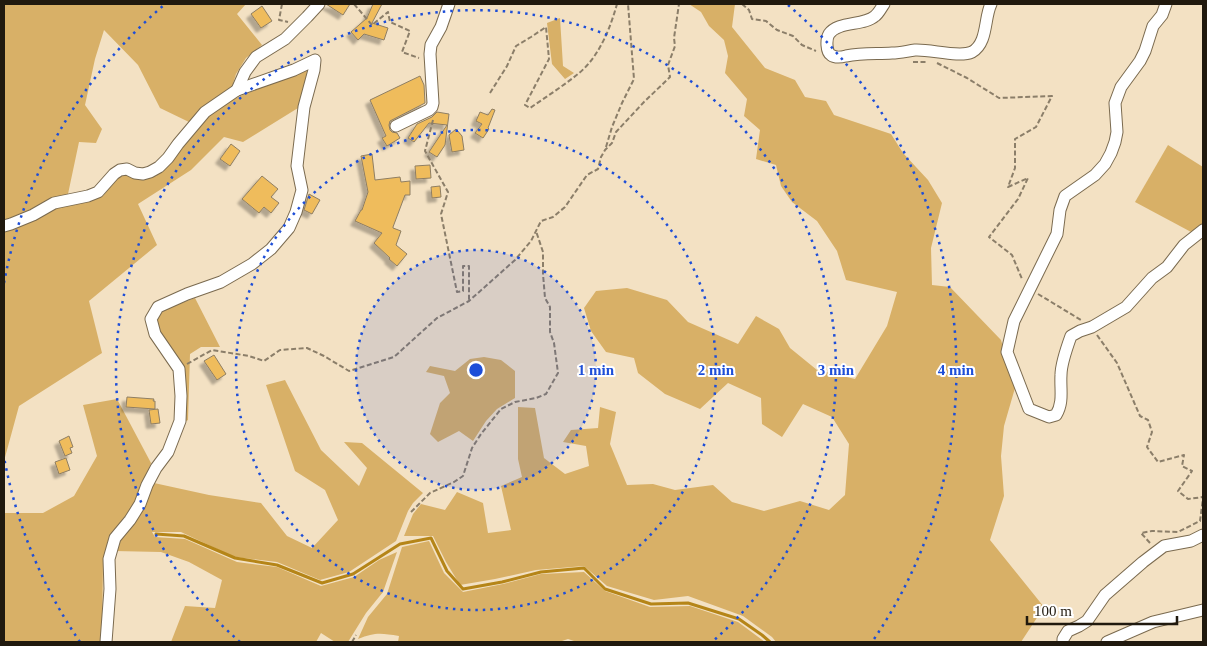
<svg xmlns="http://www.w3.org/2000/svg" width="1207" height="646" font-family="'Times New Roman',serif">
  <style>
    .green { fill: #d8b067 }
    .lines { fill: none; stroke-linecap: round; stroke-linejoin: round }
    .stream { stroke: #b58518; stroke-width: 3 }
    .building { fill: #efbc5c; stroke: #8e7e63; filter: url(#shadow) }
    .minor-casing { stroke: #7a6a4f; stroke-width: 13 }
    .path { stroke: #8b7e69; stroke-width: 2; stroke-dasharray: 5 2.5; stroke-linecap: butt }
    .minor { stroke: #fff; stroke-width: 11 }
    .ring { fill: none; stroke: #1d4ed8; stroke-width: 2.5; stroke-dasharray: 2.5 5 }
    .centre { fill: #1d4ed8; stroke: #fff; stroke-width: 2.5 }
    .ring-label { font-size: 15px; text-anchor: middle; font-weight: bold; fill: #1d4ed8; stroke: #fff; stroke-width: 4; stroke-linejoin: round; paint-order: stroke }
  </style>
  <defs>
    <filter id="shadow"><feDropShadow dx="-4.5" dy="4.5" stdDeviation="1" flood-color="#0004"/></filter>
  </defs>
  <rect width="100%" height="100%" fill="#f3e1c3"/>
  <!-- green -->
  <g class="green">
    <polygon points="4,4 246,4 237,14 262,45 246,58 236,74 231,90 214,99 189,122 160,108 138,65 104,30 95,59 85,105 102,129 96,143 79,142 68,194 50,200 9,220 4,220"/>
    <polygon points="689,4 735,4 732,27 765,68 795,80 805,97 826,101 834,115 891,134 903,153 928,180 942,203 931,248 932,285 950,287 1001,340 1015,388 1004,426 1001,456 1004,496 990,540 1044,607 1021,642 776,642 772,637 743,616 688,596 654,600 607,586 584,566 536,570 495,579 460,585 446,562 433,536 404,536 413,514 421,504 445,510 457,492 483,503 488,533 511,530 501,486 522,477 518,459 518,407 535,408 544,458 565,474 589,466 586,446 563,442 571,430 598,428 600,407 616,412 610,444 627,485 653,484 675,490 713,485 732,502 764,511 800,501 829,510 845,495 849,444 832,417 803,404 782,437 762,424 761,398 728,383 700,409 665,394 638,373 634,358 606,352 591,331 584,308 596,291 627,288 667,300 688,322 738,344 756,316 779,329 790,348 817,370 855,379 887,326 897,292 846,280 837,251 817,221 792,202 781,186 776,165 756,159 760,130 744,116 747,99 725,73 728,56 724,40 709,26 701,12"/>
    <polygon points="560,18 563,66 574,73 565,79 552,64 547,23"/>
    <polygon points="308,70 298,108 243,142 224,137 191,170 138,204 157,245 89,301 102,353 19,406 4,461 4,229 63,204 103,196 117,178 125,172 148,176 215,108 245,94"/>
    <polygon points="1168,145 1203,167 1203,226 1193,233 1135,202"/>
    <polygon points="195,298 220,347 201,347 190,354 188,420 183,423 183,394 158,331 155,319 162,310"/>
    <polygon points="484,357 501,360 515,371 515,398 497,409 486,421 473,441 459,431 438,442 430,434 440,403 450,393 444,376 426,372 430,366 455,371 470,359"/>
    <polygon points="285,380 321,450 359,486 367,468 344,442 362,443 423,493 413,503 408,511 396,541 349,572 320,580 277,562 234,557 181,532 152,532 155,537 185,539 237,562 277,567 321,586 354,577 379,560 397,552 383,592 366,613 348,642 335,642 321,633 316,642 171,642 185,606 215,608 222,580 189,562 161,552 114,551 154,483 209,495 261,503 287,536 312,548 338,520 325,490 295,471 266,385"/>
    <polygon points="117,399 151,463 143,485 126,519 109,537 103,560 102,642 4,642 4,513 43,513 74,496 97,456 83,405"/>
    <path d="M429,541L444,573L463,592L503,584L541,574L584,572L605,591L650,607L690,606L738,622L765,642H577L568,639L559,642H398L399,636C381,633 375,632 358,639L368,617L387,594L402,547Z"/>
  </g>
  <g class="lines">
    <!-- stream -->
    <polyline class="stream" points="156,534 184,536 235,558 277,565 322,583 353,574 400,544 431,538 447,571 463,589 502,582 541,572 584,568 605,589 651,604 688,603 739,619 762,635 770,642"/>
  </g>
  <!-- building -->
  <g class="building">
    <polygon points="326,4 350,4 343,15"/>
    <polygon points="373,4 382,4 372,23 388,28 384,40 364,34 358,40 351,32 367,18"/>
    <polygon points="262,6 272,21 261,28 251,14"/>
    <polygon points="420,76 424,85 425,103 390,121 389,125 390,130 392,132 397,133 400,138 387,146 382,138 386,136 370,100"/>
    <polygon points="492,109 495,110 488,128 489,129 483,138 475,133 482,124 476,121 480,112 488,115"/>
    <polygon points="437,112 449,114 445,145 437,157 429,152 447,125 429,123 414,142 408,138 417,124 432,117"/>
    <polygon points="456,129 462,136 464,150 452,152 449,135"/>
    <polygon points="231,144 240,151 230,166 220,159"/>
    <polygon points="372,154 375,180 400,177 401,182 410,181 410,195 405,195 393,227 393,228 401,231 396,245 407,254 397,266 389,259 390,258 374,243 382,233 355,221 361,210 362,210 368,192 361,156"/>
    <polygon points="430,165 431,178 416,179 415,166"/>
    <polygon points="262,176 278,189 271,197 279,203 271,213 264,207 259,213 242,199"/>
    <polygon points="440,186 441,197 432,198 431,187"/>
    <polygon points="309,194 320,200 312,214 304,210"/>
    <polygon points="214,355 226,374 217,380 204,361"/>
    <polygon points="127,397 154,399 153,401 155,401 155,409 126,407"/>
    <polygon points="158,409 160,423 151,424 149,410"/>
    <polygon points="69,436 73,447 70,448 72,453 65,456 59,441"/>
    <polygon points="66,458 70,470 59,474 55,462"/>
  </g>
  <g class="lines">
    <!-- minor casing -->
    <g class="minor-casing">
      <g id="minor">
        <path d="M884,4C881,8 879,13 875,16C864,26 838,21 829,34C826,39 826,52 831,55C835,58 842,57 846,56C862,53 877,54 892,53C900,53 907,51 915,50C930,49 959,58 972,52C988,43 984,18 991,4"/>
        <path d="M1166,4L1162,15L1153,26L1145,51L1140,61L1121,87L1115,103L1117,132L1115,142L1111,153L1105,164L1095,175L1065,196L1060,210L1057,234L1014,321L1007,352L1029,409L1049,417L1056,415C1064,402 1060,389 1061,375C1061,364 1067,347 1071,336L1080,331L1092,327L1126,307L1152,278L1167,267L1184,245L1203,230"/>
        <polyline points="396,126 429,110 432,107 433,103 430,54 431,45 441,27 449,4"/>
        <polyline points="4,226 11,224 33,215 54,203 88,196 98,192 114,174 120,170 127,169 135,173 143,174 150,172 159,167 168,158 178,144 205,112 237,90 245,72 256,57 285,39 307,17 319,4"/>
        <polyline points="106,642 110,589 109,559 115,538 130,520 140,504 147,485 156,468 168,452 180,421 181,396 179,369 155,334 151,319 158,307 187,294 221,282 252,264 271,249 289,228 296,212 302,190 297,166 304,107 314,70 315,60 294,70 237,90"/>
        <polyline points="1063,642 1063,639 1068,631 1079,626 1087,621 1105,595 1143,562 1164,546 1191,541 1203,535"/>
        <polyline points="1107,642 1153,622 1203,610"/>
      </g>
    </g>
    <!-- path -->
    <g class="path">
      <polyline points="282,4 279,20 288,22"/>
      <polyline points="354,4 372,25 388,12 390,22 410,31 402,52 419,58"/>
      <polyline points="742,4 749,10 752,19 766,21 777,30 793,36 802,45 816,51"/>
      <polyline points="913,62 926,62"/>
      <polyline points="937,63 967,78 999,98 1052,96 1036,127 1015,139 1015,168 1008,187 1028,178 1018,199 989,237 1012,255 1022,279"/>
      <path d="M490,93L507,66L516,46L531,37L546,27L549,59L525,105L530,108C546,97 563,86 578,74C599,57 610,29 617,4"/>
      <polyline points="433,120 425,151 448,192 441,214 457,292 463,291 463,266 469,266 469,301"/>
      <polyline points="606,147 612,127 622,103 634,79 628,4"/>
      <polyline points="1038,294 1081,320"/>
      <polyline points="1097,335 1117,363 1140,416 1148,420 1152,432 1147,447 1158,462 1184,455 1182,466 1192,471 1178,491 1188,499 1203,497"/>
      <polyline points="187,364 212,350 249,356 264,361 280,350 307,348 324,356 349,371 394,357 437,318 469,301 515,260 531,241 541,221 553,217 565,207 587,175 598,169 601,157 605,150 612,143 616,132 644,102 670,77 668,65 675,46 674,38 679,4"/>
      <polyline points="411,512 430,493 454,482 463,476 472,448 481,434 501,409 515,402 536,398 546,394 558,373 554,343 550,332 550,307 545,298 543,274 543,252 536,231"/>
      <polyline points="1150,543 1141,533 1152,531 1178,532 1200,521 1203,498"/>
      <polyline points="352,642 356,635"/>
    </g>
    <!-- minor -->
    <use href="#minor" class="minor"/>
  </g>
  <!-- distance rings -->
  <circle cx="476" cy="370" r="120" fill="#1d4ed8" fill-opacity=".12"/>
  <g class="ring">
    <circle cx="476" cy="370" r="120"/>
    <circle cx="476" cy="370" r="240"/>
    <path d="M240 642A360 360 0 1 1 712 642"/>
    <path d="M80 642A480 480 0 0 1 4 457M4 283A480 480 0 0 1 164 5M788 5A480 480 0 0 1 872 642"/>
  </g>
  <circle cx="476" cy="370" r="8" class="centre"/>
  <g class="ring-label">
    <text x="596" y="375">1 min</text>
    <text x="716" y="375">2 min</text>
    <text x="836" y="375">3 min</text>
    <text x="956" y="375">4 min</text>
  </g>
  <!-- border -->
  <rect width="1207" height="646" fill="none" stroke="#20190e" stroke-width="10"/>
  <!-- scale -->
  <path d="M1027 616v8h150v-8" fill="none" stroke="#20190e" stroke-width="2.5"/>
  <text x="1034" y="616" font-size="15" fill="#20190e" stroke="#ffffff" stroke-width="4" paint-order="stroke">100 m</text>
</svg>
